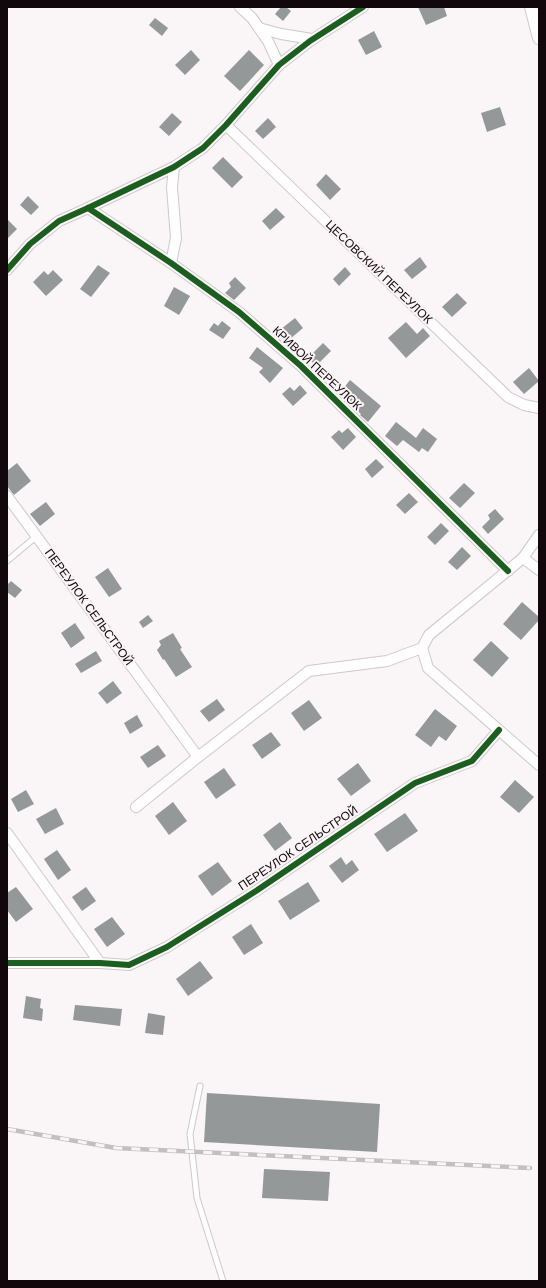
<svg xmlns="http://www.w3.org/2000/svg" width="546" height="1288" font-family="Helvetica,sans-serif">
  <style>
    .building { fill: #949899 }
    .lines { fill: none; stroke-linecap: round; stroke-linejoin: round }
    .service-casing { stroke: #d0c8cb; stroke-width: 7 }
    .minor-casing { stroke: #d0c8cb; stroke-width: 12 }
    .tertiary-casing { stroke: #d0c8cb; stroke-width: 14 }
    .service { stroke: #fefefe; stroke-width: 5 }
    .minor { stroke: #fefefe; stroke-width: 10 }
    .tertiary { stroke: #fefefe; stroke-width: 12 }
    .rail-casing { stroke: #c2bfc1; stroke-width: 4.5 }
    .rail { stroke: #fbf4f7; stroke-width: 3; stroke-dasharray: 9; stroke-linecap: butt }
    .cycleway-casing { stroke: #fbf4f7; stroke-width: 8 }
    .cycleway { stroke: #1b5e20; stroke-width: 6 }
    .labels { text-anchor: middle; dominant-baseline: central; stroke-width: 4; stroke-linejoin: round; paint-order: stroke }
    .street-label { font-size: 12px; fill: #12080c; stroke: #fbf4f7 }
  </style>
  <rect width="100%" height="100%" fill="#faf5f7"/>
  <!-- building -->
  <g class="building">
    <polygon points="281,7 286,7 291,11 283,21 275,14"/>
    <polygon points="418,7 444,7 447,16 426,25"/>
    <polygon points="155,18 168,28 162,36 149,25"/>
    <polygon points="374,31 382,47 366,55 358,40"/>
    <polygon points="191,50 200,60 185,75 175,65"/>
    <polygon points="249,50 264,65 240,91 224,76"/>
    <polygon points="500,107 506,125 487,132 481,113"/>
    <polygon points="172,113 182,122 169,136 159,127"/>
    <polygon points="268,118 276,127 263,139 255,131"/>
    <polygon points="223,157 243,177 232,188 212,168"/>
    <polygon points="326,174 341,189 330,200 316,185"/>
    <polygon points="28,196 39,207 31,215 20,205"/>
    <polygon points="276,208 285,217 270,230 262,221"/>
    <polygon points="7,219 17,229 7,239"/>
    <polygon points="420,257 427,267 412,279 404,270"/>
    <polygon points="98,265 110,273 91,297 80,289"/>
    <polygon points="345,267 351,274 339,286 333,279"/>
    <polygon points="53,270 63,280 46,296 33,282 44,271 48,275"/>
    <polygon points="235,277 246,288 234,300 225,293 231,287 229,283"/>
    <polygon points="174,287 190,296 179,315 164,306"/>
    <polygon points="457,293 467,303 452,317 442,307"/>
    <polygon points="295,318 303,328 290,339 281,329"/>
    <polygon points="222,321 231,328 223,339 209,330 214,323 218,326"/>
    <polygon points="406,322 417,334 423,328 430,336 406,358 388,338"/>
    <polygon points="323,343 331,351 316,366 308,358"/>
    <polygon points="257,347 283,368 270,383 259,372 263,368 249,358"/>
    <polygon points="529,368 539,381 524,394 513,382"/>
    <polygon points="350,380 381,406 368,422 360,415 361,414 339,394"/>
    <polygon points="300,385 307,393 293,406 282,394 290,387 294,391"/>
    <polygon points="396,422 416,438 423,428 437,439 428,452 422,448 419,452 403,440 397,446 385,436"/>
    <polygon points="348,428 356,437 343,450 331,437 339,430 342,433"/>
    <polygon points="376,459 384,467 372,478 365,469"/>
    <polygon points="17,463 31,481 14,495 7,486 7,471"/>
    <polygon points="464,483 475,493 460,508 449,498"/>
    <polygon points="409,493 418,502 405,514 396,505"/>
    <polygon points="46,502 55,514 40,526 30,514"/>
    <polygon points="495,509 504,519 488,534 482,527 490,519 488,515"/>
    <polygon points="441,523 449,531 435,545 427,537"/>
    <polygon points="462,547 471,556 457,570 448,562"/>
    <polygon points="108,568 122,589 109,597 95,577"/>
    <polygon points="11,581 22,590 15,598 7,592 7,585"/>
    <polygon points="522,602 539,617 539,620 521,640 503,624"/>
    <polygon points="148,615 153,621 143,628 139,622"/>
    <polygon points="75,623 85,638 71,648 61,633"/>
    <polygon points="173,633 182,648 180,649 192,667 176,677 164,659 163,660 157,650 161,645 159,641"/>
    <polygon points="491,641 509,658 492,677 473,660"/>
    <polygon points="96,651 102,661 81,673 75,664"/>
    <polygon points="113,681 122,693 107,704 98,693"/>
    <polygon points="217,699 225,710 209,722 200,711"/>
    <polygon points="309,700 322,718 304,731 291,713"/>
    <polygon points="435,709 457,726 446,741 439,736 431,747 415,735"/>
    <polygon points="137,715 143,726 130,734 124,723"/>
    <polygon points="271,732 281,745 262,759 252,745"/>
    <polygon points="158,745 166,756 148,768 140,757"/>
    <polygon points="358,763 371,781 351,796 337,779"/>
    <polygon points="224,768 236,785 216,799 204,782"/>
    <polygon points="515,780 534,797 519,813 500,797"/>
    <polygon points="26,790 34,804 18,812 11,799"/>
    <polygon points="173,802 187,821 169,835 155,816"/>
    <polygon points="56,808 64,824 45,834 36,819"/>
    <polygon points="405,813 418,831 387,852 374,834"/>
    <polygon points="280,822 292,838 275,851 263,835"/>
    <polygon points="57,850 71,870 58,880 44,859"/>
    <polygon points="341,857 346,865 352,860 359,870 342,883 329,866"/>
    <polygon points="218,862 232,881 212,896 198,876"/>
    <polygon points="308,882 320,901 290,920 278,901"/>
    <polygon points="16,887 33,909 16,922 7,910 7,893"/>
    <polygon points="86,887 96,901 82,911 72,897"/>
    <polygon points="112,917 125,934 107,947 94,929"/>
    <polygon points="251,924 263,943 244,955 232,937"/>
    <polygon points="200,961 213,978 188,996 176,979"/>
    <polygon points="26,996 41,999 40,1008 43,1009 42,1021 23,1018"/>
    <polygon points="75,1005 122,1009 120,1026 73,1020"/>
    <polygon points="148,1013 165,1016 163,1035 145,1033"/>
    <polygon points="207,1093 380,1104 377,1152 204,1142"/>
    <polygon points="264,1169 330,1172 328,1201 262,1198"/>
  </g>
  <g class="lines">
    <!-- service casing -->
    <g class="service-casing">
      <g id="service">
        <polyline points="7,561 37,536"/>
        <polyline points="200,1086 190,1134 197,1198 223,1281"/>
      </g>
    </g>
    <!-- minor casing -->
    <g class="minor-casing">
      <g id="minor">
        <polyline points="240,7 252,18 268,41 279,65"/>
        <polyline points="259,28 281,34 312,39"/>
        <polyline points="226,125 508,397 524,405 539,408"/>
        <polyline points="88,208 171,263 239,312 301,366 508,571"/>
        <polyline points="171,263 176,238 172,187 174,167"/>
        <polyline points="7,270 30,244 59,221 88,208 174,167 203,148 226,125 279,65 310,41 363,7"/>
        <polyline points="7,496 198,757"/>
        <polyline points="539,535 523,558 539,570"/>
        <polyline points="523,558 429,635 422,648 428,668 539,765"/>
        <polyline points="136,807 198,757 309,671 387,661 422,648"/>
        <polyline points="7,833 100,963"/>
        <polyline points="7,963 100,963 129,965 167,947 256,891 415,783 472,761 499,730"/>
      </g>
    </g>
    <!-- tertiary casing -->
    <g class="tertiary-casing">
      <polyline id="tertiary" points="531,7 539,38"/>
    </g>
    <!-- service -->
    <use href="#service" class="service"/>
    <!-- minor -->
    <use href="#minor" class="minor"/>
    <!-- tertiary -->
    <use href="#tertiary" class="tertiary"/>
    <!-- rail casing -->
    <g class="rail-casing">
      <polyline id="rail" points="7,1129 116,1148 530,1168"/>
    </g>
    <!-- rail -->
    <use href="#rail" class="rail"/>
    <!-- cycleway casing -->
    <g class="cycleway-casing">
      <g id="cycleway">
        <polyline points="88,208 171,263 239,312 301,366 508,571"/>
        <polyline points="7,270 30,244 59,221 88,208 174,167 203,148 226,125 279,65 310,41 363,7"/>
        <polyline points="7,963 100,963 129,965 167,947 256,891 415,783 472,761 499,730"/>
      </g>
    </g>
    <!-- cycleway -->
    <use href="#cycleway" class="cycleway"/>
  </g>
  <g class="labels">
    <!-- street labels -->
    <g class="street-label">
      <text transform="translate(379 272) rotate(44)">ЦЕСОВСКИЙ ПЕРЕУЛОК</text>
      <text transform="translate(317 368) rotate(43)">КРИВОЙ ПЕРЕУЛОК</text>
      <text transform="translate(89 607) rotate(54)">ПЕРЕУЛОК СЕЛЬСТРОЙ</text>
      <text transform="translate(298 848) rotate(-34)">ПЕРЕУЛОК СЕЛЬСТРОЙ</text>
    </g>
  </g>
  <!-- border -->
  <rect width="546" height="1288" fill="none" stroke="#12080c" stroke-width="16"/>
</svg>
